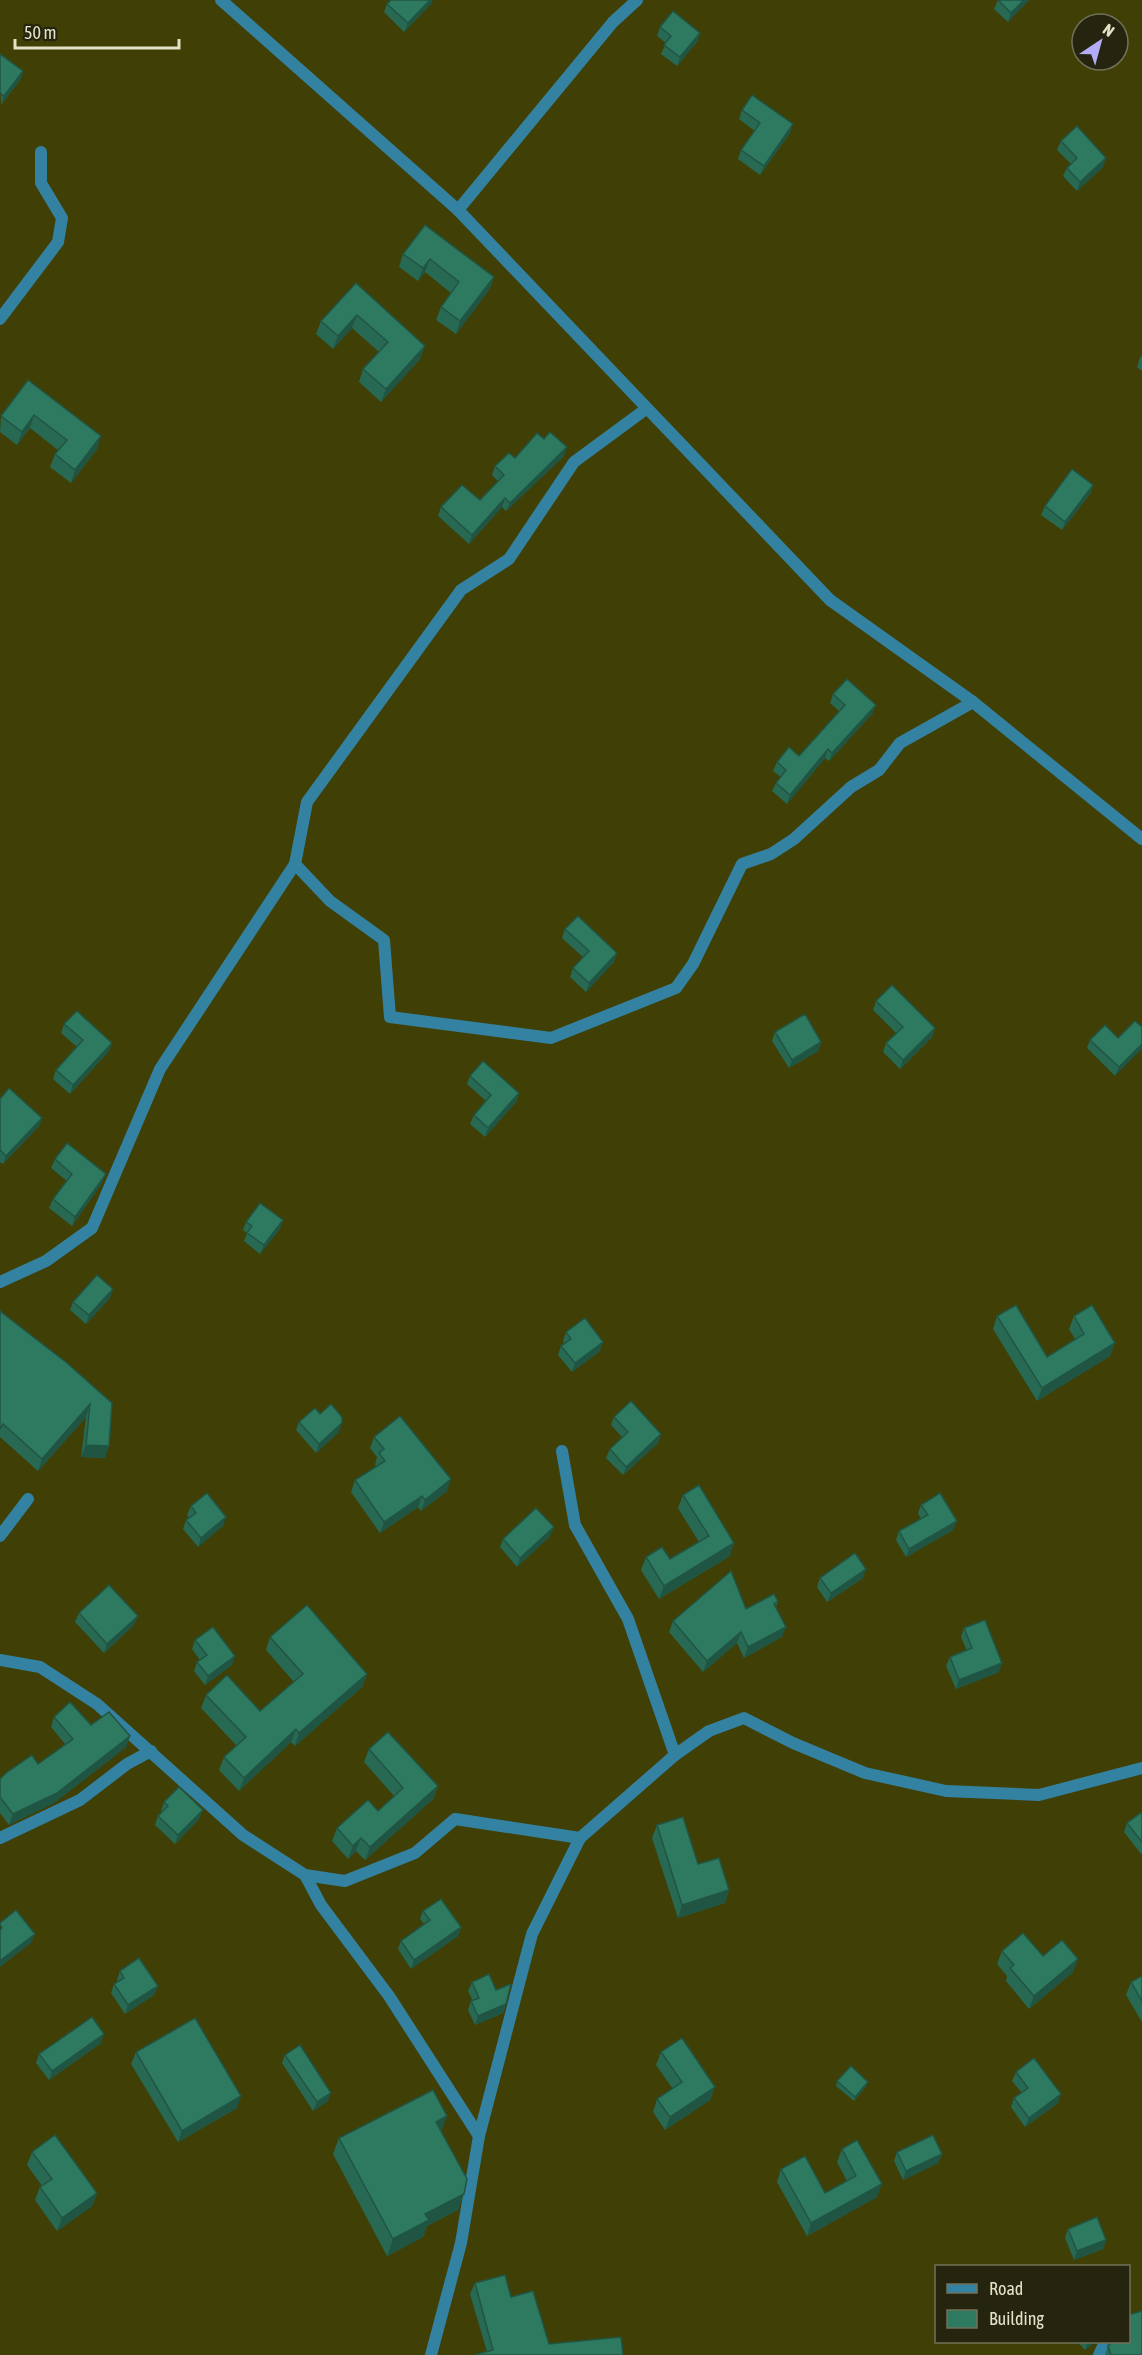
<svg xmlns="http://www.w3.org/2000/svg" width="1142" height="2355" font-family="'Asap Condensed',sans-serif">
  <style>
    .lines { fill: none; stroke-linecap: round; stroke-linejoin: round }
    .street { stroke: #3382a2; stroke-width: 12 }
    .wall { fill: #286953 }
    .shaded-wall { fill: #205544 }
    .building { fill: #2e7a61; stroke: #205544; stroke-width: 1.5 }
  </style>
  <rect width="100%" height="100%" fill="#403f05"/>
  <g class="lines">
    <!-- street -->
    <g class="street">
      <polyline points="221,0 458,210 830,600 973,702 1142,839"/>
      <polyline points="458,210 613,22 637,0"/>
      <polyline points="0,319 58,242 62,218 41,183 41,152"/>
      <polyline points="295,864 330,901 384,940 390,1017 551,1038 676,988 693,964 742,864 771,854 794,839 851,787 879,770 900,743 973,702"/>
      <polyline points="0,1282 46,1261 92,1228 160,1069 295,864 307,802 461,590 509,559 574,462 646,409"/>
      <polyline points="562,1451 575,1525 628,1619 675,1755"/>
      <polyline points="0,1536 28,1499"/>
      <polyline points="0,1660 40,1667 97,1704 243,1835 305,1875 321,1905 389,1996 479,2136"/>
      <polyline points="0,1838 80,1800 127,1764 151,1751"/>
      <polyline points="305,1875 345,1881 415,1853 455,1819 580,1838"/>
      <polyline points="431,2355 461,2243 479,2136 532,1934 580,1838 675,1755 709,1731 744,1718 793,1743 865,1773 946,1791 1039,1795 1142,1768"/>
      <polyline points="1099,2355 1105,2342"/>
    </g>
  </g>
  <!-- wall -->
  <g class="wall">
    <polygon points="998,0 1029,0 1008,22 994,9"/>
    <polygon points="387,4 431,4 404,32 384,12"/>
    <polygon points="660,27 700,33 697,42 677,66 661,54 666,43 657,36"/>
    <polygon points="0,54 23,71 20,80 1,105"/>
    <polygon points="742,110 790,133 760,175 738,159 741,150 755,131 739,119"/>
    <polygon points="1061,141 1103,167 1077,191 1063,176 1067,168 1071,164 1057,150"/>
    <polygon points="425,225 494,277 489,290 456,334 436,320 441,307 451,293 425,272 418,281 399,267 403,254"/>
    <polygon points="356,283 420,359 381,402 359,382 363,369 379,352 352,328 333,349 316,334 321,321"/>
    <polygon points="1142,355 1142,371 1137,367 1140,358"/>
    <polygon points="28,380 97,449 71,483 50,467 55,454 58,450 30,428 17,445 0,432 1,416"/>
    <polygon points="564,456 506,511 502,507 469,544 438,516 441,507 480,500 498,481 492,475 495,466 515,458"/>
    <polygon points="1093,485 1090,494 1062,530 1041,515 1045,506"/>
    <polygon points="833,694 876,705 872,714 829,761 825,758 787,804 772,791 776,783 781,777 773,771 777,762 799,756 839,711 830,703"/>
    <polygon points="565,929 614,962 586,992 570,977 573,968 583,957 562,938"/>
    <polygon points="876,1001 935,1028 932,1037 900,1069 883,1052 886,1043 896,1033 873,1010"/>
    <polygon points="64,1024 109,1051 70,1094 53,1079 56,1070 77,1047 61,1033"/>
    <polygon points="1142,1027 1115,1076 1087,1048 1090,1040 1118,1038"/>
    <polygon points="775,1032 821,1042 818,1051 789,1068 772,1041"/>
    <polygon points="470,1076 519,1093 516,1102 485,1137 470,1124 474,1115 486,1101 467,1084"/>
    <polygon points="0,1099 42,1118 39,1126 3,1164 0,1162"/>
    <polygon points="55,1159 102,1183 72,1226 49,1208 53,1199 67,1181 51,1168"/>
    <polygon points="246,1222 280,1229 260,1254 244,1241 247,1233 243,1230"/>
    <polygon points="110,1298 86,1324 70,1310 73,1302"/>
    <polygon points="0,1311 112,1403 105,1458 81,1457 86,1417 38,1471 0,1437"/>
    <polygon points="997,1316 1047,1357 1075,1339 1069,1329 1074,1316 1115,1343 1110,1356 1037,1401 993,1329"/>
    <polygon points="566,1332 600,1351 572,1372 558,1355 561,1346 564,1344 563,1341"/>
    <polygon points="320,1414 339,1432 316,1453 296,1430 299,1422"/>
    <polygon points="614,1417 661,1434 658,1443 623,1475 606,1458 610,1449 622,1437 611,1425"/>
    <polygon points="374,1437 447,1491 421,1511 418,1507 380,1533 351,1492 355,1480 376,1466 375,1465 377,1457 370,1448"/>
    <polygon points="683,1495 730,1556 659,1599 641,1570 646,1557 670,1559 699,1542 678,1508"/>
    <polygon points="921,1505 953,1530 906,1557 896,1540 899,1531 921,1519 918,1513"/>
    <polygon points="191,1506 223,1526 198,1547 183,1529 186,1520 189,1518 187,1515"/>
    <polygon points="550,1536 517,1567 500,1547 503,1539"/>
    <polygon points="820,1578 863,1578 827,1602 817,1587"/>
    <polygon points="778,1601 776,1607 782,1637 744,1658 737,1643 703,1672 669,1632 673,1621 746,1609"/>
    <polygon points="79,1613 134,1625 104,1653 75,1622"/>
    <polygon points="964,1628 999,1672 956,1689 946,1666 950,1657 967,1651 961,1637"/>
    <polygon points="270,1637 367,1674 362,1687 295,1746 291,1742 239,1791 219,1770 224,1757 237,1746 201,1708 206,1695 260,1711 294,1682 266,1650"/>
    <polygon points="195,1640 232,1665 205,1685 194,1671 197,1662 200,1660 192,1649"/>
    <polygon points="54,1717 91,1725 130,1736 126,1747 54,1803 9,1825 0,1813 0,1779 38,1764 65,1744 51,1727"/>
    <polygon points="369,1749 438,1786 433,1799 365,1860 356,1851 348,1859 332,1841 337,1828 378,1811 394,1796 364,1762"/>
    <polygon points="164,1802 199,1819 175,1844 155,1825 158,1816 162,1812 161,1811"/>
    <polygon points="1142,1812 1142,1853 1141,1854 1124,1832 1127,1823"/>
    <polygon points="657,1825 698,1864 729,1890 725,1903 678,1918 652,1838"/>
    <polygon points="423,1911 461,1927 458,1936 411,1969 398,1949 401,1941 424,1924 420,1919"/>
    <polygon points="1002,1951 1043,1956 1073,1972 1029,2009 1006,1981 1007,1976 997,1964"/>
    <polygon points="120,1971 158,1986 154,1995 125,2014 111,1993 114,1984 118,1982 117,1980"/>
    <polygon points="1142,1976 1142,2022 1126,1995 1131,1982"/>
    <polygon points="472,1982 496,1990 506,2004 503,2013 475,2025 468,2010 471,2001 473,2001 468,1991"/>
    <polygon points="101,2043 49,2080 36,2063 39,2054"/>
    <polygon points="136,2052 237,2108 178,2142 131,2064"/>
    <polygon points="661,2052 715,2087 710,2100 665,2130 653,2112 657,2099 673,2089 656,2065"/>
    <polygon points="285,2055 328,2101 313,2111 282,2063"/>
    <polygon points="1016,2072 1058,2103 1025,2127 1011,2107 1014,2098 1022,2093 1012,2081"/>
    <polygon points="837,2081 866,2086 854,2101 836,2086"/>
    <polygon points="441,2131 458,2210 427,2226 423,2237 387,2256 333,2154 339,2138"/>
    <polygon points="842,2149 877,2197 807,2236 777,2182 781,2169 825,2193 847,2181 837,2162"/>
    <polygon points="32,2152 97,2193 92,2206 57,2231 35,2200 40,2187 42,2186 27,2165"/>
    <polygon points="897,2152 942,2154 938,2163 903,2180 894,2161"/>
    <polygon points="1068,2229 1106,2240 1103,2249 1074,2260 1065,2238"/>
    <polygon points="475,2283 511,2297 549,2344 487,2352 470,2294"/>
    <polygon points="1078,2342 1095,2342 1085,2350"/>
    <polygon points="1108,2346 1142,2355 1105,2355"/>
  </g>
  <!-- shaded-wall -->
  <g class="shaded-wall">
    <polygon points="430,0 433,0 431,4 404,32 408,23"/>
    <polygon points="1024,0 1029,0 1008,22 1011,13"/>
    <polygon points="700,33 697,42 677,66 680,57"/>
    <polygon points="23,71 20,80 1,105 4,96"/>
    <polygon points="793,124 790,133 760,175 764,166"/>
    <polygon points="1106,158 1103,167 1077,191 1080,182"/>
    <polygon points="430,259 425,272 418,281 423,268"/>
    <polygon points="494,277 489,290 456,334 460,321"/>
    <polygon points="357,315 352,328 333,349 338,336"/>
    <polygon points="425,346 420,359 381,402 386,389"/>
    <polygon points="34,415 30,428 17,445 22,432"/>
    <polygon points="101,436 97,449 71,483 75,470"/>
    <polygon points="567,447 564,456 506,511 510,503"/>
    <polygon points="1093,485 1090,494 1062,530 1065,522"/>
    <polygon points="505,498 502,507 469,544 472,535"/>
    <polygon points="876,705 872,714 829,761 832,753"/>
    <polygon points="828,749 825,758 787,804 790,795"/>
    <polygon points="617,953 614,962 586,992 589,983"/>
    <polygon points="935,1028 932,1037 900,1069 903,1060"/>
    <polygon points="821,1042 818,1051 789,1068 792,1060"/>
    <polygon points="112,1043 109,1051 70,1094 73,1085"/>
    <polygon points="1142,1044 1142,1049 1115,1076 1119,1067"/>
    <polygon points="519,1093 516,1102 485,1137 488,1128"/>
    <polygon points="42,1118 39,1126 3,1164 6,1156"/>
    <polygon points="106,1174 102,1183 72,1226 75,1217"/>
    <polygon points="283,1220 280,1229 260,1254 264,1245"/>
    <polygon points="113,1289 110,1298 86,1324 89,1315"/>
    <polygon points="603,1342 600,1351 572,1372 575,1363"/>
    <polygon points="1115,1343 1110,1356 1037,1401 1042,1388"/>
    <polygon points="90,1404 86,1417 38,1471 42,1459"/>
    <polygon points="342,1423 339,1432 316,1453 319,1444"/>
    <polygon points="661,1434 658,1443 623,1475 626,1467"/>
    <polygon points="86,1445 109,1446 105,1458 81,1457"/>
    <polygon points="451,1479 447,1491 421,1511 425,1500"/>
    <polygon points="422,1496 418,1507 380,1533 384,1522"/>
    <polygon points="226,1517 223,1526 198,1547 201,1538"/>
    <polygon points="957,1521 953,1530 906,1557 909,1549"/>
    <polygon points="554,1527 550,1536 517,1567 520,1558"/>
    <polygon points="734,1543 730,1556 659,1599 664,1586"/>
    <polygon points="866,1569 863,1578 827,1602 831,1593"/>
    <polygon points="138,1616 134,1625 104,1653 107,1644"/>
    <polygon points="786,1627 782,1637 744,1658 748,1647"/>
    <polygon points="741,1632 737,1643 703,1672 707,1661"/>
    <polygon points="235,1656 232,1665 205,1685 208,1676"/>
    <polygon points="1002,1663 999,1672 956,1689 959,1680"/>
    <polygon points="367,1674 362,1687 295,1746 299,1733"/>
    <polygon points="296,1729 291,1742 239,1791 244,1778"/>
    <polygon points="130,1736 126,1747 54,1803 9,1825 13,1814"/>
    <polygon points="438,1786 433,1799 365,1860 370,1847"/>
    <polygon points="203,1810 199,1819 175,1844 178,1835"/>
    <polygon points="361,1838 356,1851 348,1859 353,1846"/>
    <polygon points="729,1890 725,1903 678,1918 682,1905"/>
    <polygon points="461,1927 458,1936 411,1969 414,1960"/>
    <polygon points="35,1934 31,1943 0,1967 0,1961"/>
    <polygon points="1078,1959 1073,1972 1029,2009 1034,1996"/>
    <polygon points="158,1986 154,1995 125,2014 128,2005"/>
    <polygon points="506,2004 503,2013 475,2025 478,2016"/>
    <polygon points="104,2034 101,2043 49,2080 52,2071"/>
    <polygon points="868,2082 866,2086 854,2101 855,2097"/>
    <polygon points="715,2087 710,2100 665,2130 670,2117"/>
    <polygon points="331,2093 328,2101 313,2111 317,2102"/>
    <polygon points="1061,2094 1058,2103 1025,2127 1029,2118"/>
    <polygon points="241,2096 237,2108 178,2142 182,2131"/>
    <polygon points="447,2116 441,2133 436,2122"/>
    <polygon points="942,2154 938,2163 903,2180 906,2171"/>
    <polygon points="882,2184 877,2197 807,2236 811,2223"/>
    <polygon points="97,2193 92,2206 57,2231 62,2218"/>
    <polygon points="464,2194 458,2210 427,2226 423,2237 387,2256 393,2239 425,2214"/>
    <polygon points="1106,2240 1103,2249 1074,2260 1077,2251"/>
    <polygon points="1088,2342 1095,2342 1085,2350"/>
  </g>
  <!-- building -->
  <g class="building">
    <polygon points="391,0 430,0 408,23 387,4"/>
    <polygon points="998,0 1024,0 1011,13"/>
    <polygon points="673,11 700,33 680,57 664,45 671,36 660,27"/>
    <polygon points="0,54 23,71 4,96 0,93"/>
    <polygon points="752,95 793,124 764,166 741,150 760,123 742,110"/>
    <polygon points="1077,126 1106,158 1080,182 1067,168 1077,158 1061,141"/>
    <polygon points="425,225 494,277 460,321 441,307 459,282 430,259 423,268 403,254"/>
    <polygon points="356,283 425,346 386,389 363,369 388,342 357,315 338,336 321,321"/>
    <polygon points="28,380 101,436 75,470 55,454 67,440 34,415 22,432 1,416"/>
    <polygon points="550,432 567,447 510,503 505,498 472,535 441,507 462,485 480,500 504,475 495,466 509,453 515,458 537,433 544,439"/>
    <polygon points="1072,469 1093,485 1065,522 1045,506"/>
    <polygon points="847,679 876,705 832,753 828,749 790,795 776,783 786,770 777,762 789,747 799,756 845,705 833,694"/>
    <polygon points="578,916 617,953 589,983 573,968 589,951 565,929"/>
    <polygon points="892,985 935,1028 903,1060 886,1043 903,1027 876,1001"/>
    <polygon points="77,1011 112,1043 73,1085 56,1070 83,1040 64,1024"/>
    <polygon points="805,1014 821,1042 792,1060 775,1032"/>
    <polygon points="1135,1021 1142,1027 1142,1044 1119,1067 1090,1040 1105,1025 1118,1038"/>
    <polygon points="483,1061 519,1093 488,1128 474,1115 491,1095 470,1076"/>
    <polygon points="9,1088 42,1118 6,1156 0,1150 0,1099"/>
    <polygon points="67,1143 106,1174 75,1217 53,1199 72,1174 55,1159"/>
    <polygon points="260,1203 283,1220 264,1245 247,1233 252,1226 246,1222"/>
    <polygon points="97,1275 113,1289 89,1315 73,1302"/>
    <polygon points="1016,1305 1047,1357 1084,1334 1074,1316 1092,1305 1115,1343 1042,1388 997,1316"/>
    <polygon points="0,1311 67,1363 112,1403 109,1446 86,1445 90,1404 42,1459 3,1424 0,1429"/>
    <polygon points="585,1318 603,1342 575,1363 561,1346 571,1339 566,1332"/>
    <polygon points="631,1401 661,1434 626,1467 610,1449 628,1432 614,1417"/>
    <polygon points="331,1404 342,1417 342,1423 319,1444 299,1422 315,1408 320,1414"/>
    <polygon points="400,1416 451,1479 425,1500 422,1496 384,1522 355,1480 385,1461 379,1453 384,1449 374,1437"/>
    <polygon points="699,1485 734,1543 664,1586 646,1557 662,1547 670,1559 709,1536 683,1495"/>
    <polygon points="207,1493 226,1517 201,1538 186,1520 196,1513 191,1506"/>
    <polygon points="940,1493 957,1521 909,1549 899,1531 928,1515 921,1505"/>
    <polygon points="536,1508 554,1527 520,1558 503,1539"/>
    <polygon points="855,1553 866,1569 831,1593 820,1578"/>
    <polygon points="731,1571 746,1609 774,1594 778,1601 774,1604 786,1627 748,1647 741,1632 707,1661 673,1621"/>
    <polygon points="109,1585 138,1616 107,1644 79,1613"/>
    <polygon points="307,1605 367,1674 299,1733 296,1729 244,1778 224,1757 246,1737 206,1695 227,1675 260,1711 303,1674 270,1637"/>
    <polygon points="985,1620 1002,1663 959,1680 950,1657 972,1648 964,1628"/>
    <polygon points="213,1627 235,1656 208,1676 197,1662 207,1655 195,1640"/>
    <polygon points="70,1702 91,1725 109,1712 130,1736 57,1793 13,1814 0,1797 0,1779 6,1773 32,1755 38,1764 73,1739 54,1717"/>
    <polygon points="388,1732 438,1786 370,1847 361,1838 353,1846 337,1828 368,1800 378,1811 403,1788 369,1749"/>
    <polygon points="179,1787 203,1810 178,1835 158,1816 168,1806 164,1802"/>
    <polygon points="1142,1812 1142,1842 1127,1823"/>
    <polygon points="683,1817 698,1864 719,1858 729,1890 682,1905 657,1825"/>
    <polygon points="441,1899 461,1927 414,1960 401,1941 430,1920 423,1911"/>
    <polygon points="16,1910 35,1934 0,1961 0,1930 2,1928 0,1925 0,1923"/>
    <polygon points="1023,1933 1043,1956 1062,1940 1078,1959 1034,1996 1010,1968 1014,1965 1002,1951"/>
    <polygon points="139,1958 158,1986 128,2005 114,1984 124,1978 120,1971"/>
    <polygon points="489,1974 496,1990 511,1984 506,2004 478,2016 471,2001 479,1998 472,1982"/>
    <polygon points="1142,1976 1142,2001 1131,1982"/>
    <polygon points="92,2017 104,2034 52,2071 39,2054"/>
    <polygon points="195,2018 241,2096 182,2131 136,2052"/>
    <polygon points="682,2038 715,2087 670,2117 657,2099 682,2082 661,2052"/>
    <polygon points="300,2045 331,2093 317,2102 285,2055"/>
    <polygon points="1034,2058 1061,2094 1029,2118 1014,2098 1028,2088 1016,2072"/>
    <polygon points="851,2066 868,2082 855,2097 837,2081"/>
    <polygon points="433,2090 447,2116 436,2122 467,2179 464,2194 425,2214 429,2220 393,2239 339,2138"/>
    <polygon points="55,2135 97,2193 62,2218 40,2187 52,2179 32,2152"/>
    <polygon points="933,2135 942,2154 906,2171 897,2152"/>
    <polygon points="857,2140 882,2184 811,2223 781,2169 805,2156 825,2193 856,2176 842,2149"/>
    <polygon points="1097,2217 1106,2240 1077,2251 1068,2229"/>
    <polygon points="505,2275 511,2297 533,2291 549,2344 621,2337 623,2355 474,2355 493,2350 475,2283"/>
    <polygon points="1142,2311 1142,2355 1111,2355 1108,2346 1111,2342 1128,2342 1128,2315"/>
  </g>
  <!-- legend -->
  <rect x="935" y="2265" width="195" height="78" fill="#25250f" stroke="#707158" stroke-width="1.5"/>
  <rect x="947" y="2284" width="30" height="9" fill="#3382a2" stroke="#707158" stroke-width="1.5"/>
  <text x="989" y="2295" font-size="18" fill="#e1e2c6">Road</text>
  <rect x="947" y="2310" width="30" height="18" fill="#2e7a61" stroke="#707158" stroke-width="1.5"/>
  <text x="989" y="2325" font-size="18" fill="#e1e2c6">Building</text>
  <!-- north arrow -->
  <g transform="translate(1100 42) rotate(36)"><circle r="28" fill="#25250f" stroke="#707158" stroke-width="1.5"/>
  <path d="M0-4.5L10 22L0 15L-10 22Z" fill="#b4acf9"/>
  <text y="-9" font-size="16" font-weight="bold" text-anchor="middle" fill="#e1e2c6">N</text>
  </g>
  <!-- scale -->
  <path d="M15 39v9h164v-9" fill="none" stroke="#e1e2c6" stroke-width="3"/>
  <text x="24" y="39" font-size="18" fill="#e1e2c6" stroke="#25250f" stroke-width="4.5" paint-order="stroke">50 m</text>
</svg>
